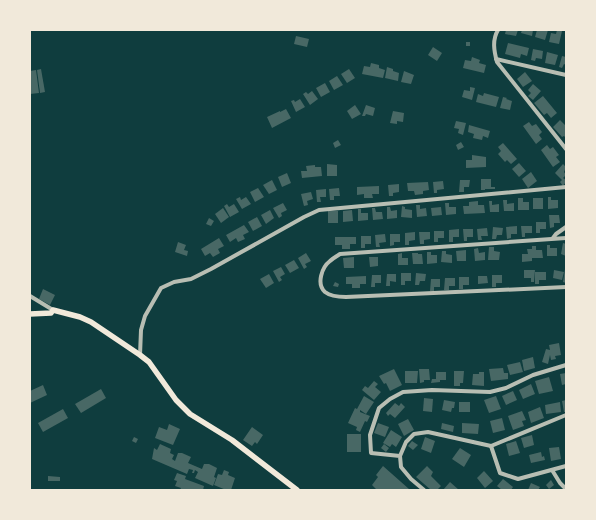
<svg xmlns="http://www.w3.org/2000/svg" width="596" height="520" font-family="'Times New Roman',serif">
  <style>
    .building { fill: #486865 }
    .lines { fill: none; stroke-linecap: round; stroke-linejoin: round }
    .minor { stroke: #b8beb3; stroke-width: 4 }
    .secondary { stroke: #f1e9da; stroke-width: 5.5 }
  </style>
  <rect width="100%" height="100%" fill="#0f3d3e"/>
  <!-- building -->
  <g class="building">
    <polygon points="506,30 518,30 516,36 505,34"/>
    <polygon points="522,30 533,30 532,36 521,33"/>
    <polygon points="537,30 543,31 548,30 545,40 535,37"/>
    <polygon points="557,30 562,31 559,44 549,42 551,33 556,34"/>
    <polygon points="296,36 309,39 307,47 294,44"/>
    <rect x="466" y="42" width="4" height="4"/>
    <polygon points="508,43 529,48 527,56 521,54 520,58 505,54"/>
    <polygon points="433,47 442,53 437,61 428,55"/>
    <polygon points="533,49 543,51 542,59 536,58 535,61 531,60"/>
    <polygon points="547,52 558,55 555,65 545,63"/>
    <polygon points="562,56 566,57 566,65 564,64 562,68 559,67"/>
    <polygon points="472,57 480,60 479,63 486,65 484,73 463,68 465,60 471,61"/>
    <polygon points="371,63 379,65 379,68 385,70 383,78 362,74 364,66 370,67"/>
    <polygon points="387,67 393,69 393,71 399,73 398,81 385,78"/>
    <polygon points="41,69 45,92 40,93 37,70"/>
    <polygon points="349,69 355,78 347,83 341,74"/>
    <polygon points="36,70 39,93 30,94 30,71"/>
    <polygon points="404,71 414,75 411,84 401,82"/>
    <polygon points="525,72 532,81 523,87 517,79"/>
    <polygon points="337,76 343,85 334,90 329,81"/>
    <polygon points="325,83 330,92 321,97 316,88"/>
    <polygon points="533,84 541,91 533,100 528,96 531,93 528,90"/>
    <polygon points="470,87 475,88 472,100 462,97 464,90 470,91"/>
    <polygon points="312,91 318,99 310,105 303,94 306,92 308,94"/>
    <polygon points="484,93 499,97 496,107 476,102 478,94 483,96"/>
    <polygon points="543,96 557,113 551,118 547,113 544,115 534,103"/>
    <polygon points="503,97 507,98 506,99 512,101 510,110 500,108"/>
    <polygon points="300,99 305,107 296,112 291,101 294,100 295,102"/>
    <polygon points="355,105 361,114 352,119 347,111"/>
    <polygon points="366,105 375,108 373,116 366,114 365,116 362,116"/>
    <polygon points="286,109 291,118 272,128 267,117 280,111 280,112"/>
    <polygon points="393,111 404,113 403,122 397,121 397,124 390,123"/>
    <polygon points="560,120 566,126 566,138 564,136 562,137 553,127"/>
    <polygon points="456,121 466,123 463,135 458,133 459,129 454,128"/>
    <polygon points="529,122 532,126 536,124 542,132 539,135 542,139 536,144 523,126"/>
    <polygon points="469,125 490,131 488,138 483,136 482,140 473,138 474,134 468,132"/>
    <polygon points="338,140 341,145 335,148 333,143"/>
    <polygon points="461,142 464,147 458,150 456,145"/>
    <polygon points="503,143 517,159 511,164 507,160 505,162 498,154 501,151 498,147"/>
    <polygon points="547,145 550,149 553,147 559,155 556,157 560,162 553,167 541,150"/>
    <polygon points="472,155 486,157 486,167 466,168 466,160 472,160"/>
    <polygon points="519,163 526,171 519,177 512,169"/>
    <polygon points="327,164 337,165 337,176 327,176"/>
    <polygon points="563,164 566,167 564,172 566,175 563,178 566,180 566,182 563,186 560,182 562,180 555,173"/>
    <polygon points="315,165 315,167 321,167 322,176 302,178 301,171 307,171 306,166"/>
    <polygon points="531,172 537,181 528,188 522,179"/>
    <polygon points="287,173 291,183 282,187 278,177"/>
    <polygon points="481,179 491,179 491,187 495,187 495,189 485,189 485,190 481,190"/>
    <polygon points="272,180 277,190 269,194 263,185"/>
    <polygon points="460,180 470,180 469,187 464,187 464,192 459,192"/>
    <polygon points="443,181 444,189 437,190 437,193 434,193 433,182"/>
    <polygon points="428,182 429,190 423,191 423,194 415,195 414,191 408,191 407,183"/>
    <polygon points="399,184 399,192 393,193 393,196 389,196 388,185"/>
    <polygon points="379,186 379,194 372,194 373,198 364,198 364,194 357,195 357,187"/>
    <polygon points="258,188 264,197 255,202 250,192"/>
    <polygon points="339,188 340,196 334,196 334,200 330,200 329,189"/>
    <polygon points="326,189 326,197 320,197 321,202 317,202 316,190"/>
    <polygon points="311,192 313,199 307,201 308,205 304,206 301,194"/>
    <polygon points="240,197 241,200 246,197 251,204 242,209 236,199"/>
    <polygon points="548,197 551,197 551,200 558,200 558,208 548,209"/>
    <polygon points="518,198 523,198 523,202 529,202 529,210 518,210"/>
    <rect x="533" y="198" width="10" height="11"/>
    <polygon points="503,200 507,200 507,204 514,203 514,211 504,211"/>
    <polygon points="478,201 478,205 484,205 485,213 464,214 463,206 469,206 469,202"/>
    <polygon points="489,201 492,201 492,205 499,204 499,212 490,212"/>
    <polygon points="283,203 287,210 281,213 282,216 279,218 273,208"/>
    <polygon points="445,203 449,203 449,207 456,207 456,214 446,215"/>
    <polygon points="227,204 229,207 234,204 239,212 230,217 224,206"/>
    <polygon points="416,205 420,205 420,209 426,208 427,216 417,217"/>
    <polygon points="402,206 405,207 405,209 412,210 412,218 401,217"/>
    <polygon points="387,207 390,207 391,211 397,210 397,218 387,219"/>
    <polygon points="441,207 442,215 432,216 431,208"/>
    <polygon points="223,208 229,217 221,223 215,214"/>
    <polygon points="372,208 375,208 376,212 382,212 383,219 373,220"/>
    <polygon points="358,209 361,209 361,213 368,213 368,220 358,221"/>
    <polygon points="270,210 274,218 266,224 261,215"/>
    <polygon points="352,210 353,221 343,222 343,211"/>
    <rect x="328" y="211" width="10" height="12"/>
    <polygon points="549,215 559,215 560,223 554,223 554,227 550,228"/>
    <polygon points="257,217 262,226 253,231 248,222"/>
    <polygon points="209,218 214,221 211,226 206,224"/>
    <polygon points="536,222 546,222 546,229 540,229 540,233 536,233"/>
    <polygon points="244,225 249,232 243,235 245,239 238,242 236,238 230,242 226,235"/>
    <polygon points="517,226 517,234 511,234 511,238 507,239 506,227"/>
    <polygon points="521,226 532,226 532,233 525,233 525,237 522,237"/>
    <polygon points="493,227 503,228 502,235 497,235 496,239 492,239"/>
    <polygon points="487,228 488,236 481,236 482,240 478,240 477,229"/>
    <polygon points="459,229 459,237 453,237 453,242 449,242 449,230"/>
    <polygon points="463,229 473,229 473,237 467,237 467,241 464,241"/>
    <polygon points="434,231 444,231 444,238 438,238 438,242 434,242"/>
    <polygon points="415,232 415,240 409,241 409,245 405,245 405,233"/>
    <polygon points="419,232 430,232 430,239 424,240 424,244 420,244"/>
    <polygon points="385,234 386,242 379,243 380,247 376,247 375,235"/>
    <polygon points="390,234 400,234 400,242 394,242 394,245 390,246"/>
    <polygon points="361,236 371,236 371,244 365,244 365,248 361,248"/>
    <polygon points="335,237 356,237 356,244 350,244 350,249 342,249 342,245 335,245"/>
    <polygon points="219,238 224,246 218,249 220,253 213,257 210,253 205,256 201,249"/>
    <polygon points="178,242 186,245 184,250 188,251 187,256 175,252"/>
    <polygon points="563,243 566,244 566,256 561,254"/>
    <polygon points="547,245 550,245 550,248 557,248 557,256 547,256"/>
    <polygon points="532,246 536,246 536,250 542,250 543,258 532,258 532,261 522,262 522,254 528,254 527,249 532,249"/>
    <polygon points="489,247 494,247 494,251 500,252 499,260 488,260"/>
    <polygon points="478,248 479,253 485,252 485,260 475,261 474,249"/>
    <polygon points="466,250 466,261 457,261 456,251"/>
    <polygon points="442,251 446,251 446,254 452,255 452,263 441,262"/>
    <polygon points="427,252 431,252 431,255 437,255 437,263 427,264"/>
    <polygon points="306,253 311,261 305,264 307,267 304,269 298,258"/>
    <polygon points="402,253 402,258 408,258 408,265 398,265 398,254"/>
    <polygon points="412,253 418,253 418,254 422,254 423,264 413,264"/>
    <polygon points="354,257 354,268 344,268 343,258"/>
    <polygon points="369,257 378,257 378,266 370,267"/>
    <polygon points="294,260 299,268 290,273 285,265"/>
    <polygon points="281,267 285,274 280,277 282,280 279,282 273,271"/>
    <polygon points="565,269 566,269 566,283 563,282"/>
    <polygon points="524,270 535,270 534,282 531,282 531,278 524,278"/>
    <polygon points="554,270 564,272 562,280 553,278"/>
    <polygon points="535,272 546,272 546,280 539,280 539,284 535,284"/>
    <polygon points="401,273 411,273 411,281 405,281 405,285 401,285"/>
    <polygon points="416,273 426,274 425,281 420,281 419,285 415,285"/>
    <polygon points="269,274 274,283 266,288 260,279"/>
    <polygon points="387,274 396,274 396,282 390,281 390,286 386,286"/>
    <polygon points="372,275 381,275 381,283 375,283 375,287 371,287"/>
    <polygon points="492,275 502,275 502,283 496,283 496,287 492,287"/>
    <polygon points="366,276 366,284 360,284 360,288 352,288 352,284 346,284 346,277"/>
    <polygon points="478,276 487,276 488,283 478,284"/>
    <polygon points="459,277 469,277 469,285 463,285 463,289 459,289"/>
    <polygon points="445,278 455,278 455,286 449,286 449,290 444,290"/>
    <polygon points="431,279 440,279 440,287 434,287 434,291 430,291"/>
    <polygon points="335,282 339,284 338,287 333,286"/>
    <polygon points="43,289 55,295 50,305 39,299"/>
    <polygon points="559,343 561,355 555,356 556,359 551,360 550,355 548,364 542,362 546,349 550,350 549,345"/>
    <polygon points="533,357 535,368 524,371 522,360"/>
    <polygon points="520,362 523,372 510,375 507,365"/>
    <polygon points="503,368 504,373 508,373 508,379 491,381 489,369"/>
    <polygon points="394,369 402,385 390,391 386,383 384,384 379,376"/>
    <polygon points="419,369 429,369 430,380 424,380 424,382 420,383"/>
    <polygon points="405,371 418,371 417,383 405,383"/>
    <polygon points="454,371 464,371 463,383 460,383 460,386 454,386"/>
    <polygon points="436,372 446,372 446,380 440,380 440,382 431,383 432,379 436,379"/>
    <polygon points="479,372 484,372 484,386 472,385 473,374 479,374"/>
    <polygon points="566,373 566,384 562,385 560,374"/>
    <polygon points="549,377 553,391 539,394 535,381"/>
    <polygon points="374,381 378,384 375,387 381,392 374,400 362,390 365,386 368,388"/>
    <polygon points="531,384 535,394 523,399 519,390"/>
    <polygon points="43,385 47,395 30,403 30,391"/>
    <polygon points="101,389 106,398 81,413 75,404"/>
    <polygon points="513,391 517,400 506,405 502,396"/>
    <polygon points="364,396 374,402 366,414 360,410 360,412 370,416 367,422 365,421 360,432 356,430 357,427 348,423 355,408 357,409"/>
    <polygon points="496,396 501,409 489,413 484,400"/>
    <polygon points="424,398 433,399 432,412 423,411"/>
    <polygon points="444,400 455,402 454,408 452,408 451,412 442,410"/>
    <polygon points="566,400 566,412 564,412 562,401"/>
    <rect x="459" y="402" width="11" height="10"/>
    <polygon points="560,402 561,412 546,414 545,405"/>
    <polygon points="395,403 399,406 401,403 405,407 395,418 390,414 388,416 386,413"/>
    <polygon points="540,407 544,418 531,423 528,412"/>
    <polygon points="63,409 68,418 43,432 38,423"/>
    <polygon points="522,411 526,420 522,421 524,426 513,430 508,416"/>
    <polygon points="502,418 505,430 493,433 490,421"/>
    <polygon points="408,419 414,430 404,436 398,424"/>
    <polygon points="378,423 389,427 385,437 374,433"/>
    <polygon points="442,423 454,426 453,432 441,429"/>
    <polygon points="462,423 479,424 478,434 462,433"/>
    <polygon points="169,424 180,429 173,445 155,438 159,427 167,430"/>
    <polygon points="252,427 263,435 257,444 255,442 252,446 243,440"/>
    <polygon points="391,430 402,437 396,447 392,444 390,447 383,443"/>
    <rect x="347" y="434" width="14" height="18"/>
    <polygon points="532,435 534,445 524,448 521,438"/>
    <polygon points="134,437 138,439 136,443 132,441"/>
    <polygon points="425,437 435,441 431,453 421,449"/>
    <polygon points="412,441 418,445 413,450 408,446"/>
    <polygon points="516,441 520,453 509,456 506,444"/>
    <polygon points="160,444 171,449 170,453 174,455 172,459 175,461 178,453 182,453 191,457 188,463 202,469 204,464 209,464 217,468 214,477 216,478 213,486 195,478 198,472 195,470 194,473 192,473 193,470 189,469 187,474 152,459 154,448 157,450"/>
    <polygon points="384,444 389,448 386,452 381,448"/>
    <polygon points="559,447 561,459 551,461 549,448"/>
    <polygon points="460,448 471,455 464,467 452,459"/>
    <polygon points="541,452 542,457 544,456 545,460 531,463 529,455"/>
    <polygon points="383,466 409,489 408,490 377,490 372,485 378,477 376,475"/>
    <polygon points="427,466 433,472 431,476 441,486 437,490 431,490 416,477"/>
    <polygon points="224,470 229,472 228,475 235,478 231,490 226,490 214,485 218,474 222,475"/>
    <polygon points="484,471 493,481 485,488 477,478"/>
    <polygon points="177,473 186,476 185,479 204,486 203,490 180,490 181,488 175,486 177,481 174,480"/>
    <polygon points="48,476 60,477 60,481 48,481"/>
    <polygon points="503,479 513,487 511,490 502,490 497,486"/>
    <polygon points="551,480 554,485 549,489 546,485"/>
    <polygon points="450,482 459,490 443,490"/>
    <polygon points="531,483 540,487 538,490 528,490"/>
  </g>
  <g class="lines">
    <!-- minor -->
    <g class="minor">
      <path d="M498,30C492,40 494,51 497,62L566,149"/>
      <polyline points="496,59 566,75"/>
      <polyline points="553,238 556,234 566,227"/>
      <path d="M566,238L340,254C337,256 333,258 330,261C322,267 316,284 325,292C330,296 339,297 346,297L566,287"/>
      <polyline points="30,296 53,310"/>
      <polyline points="140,355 141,330 145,316 161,288 174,282 191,279 211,269 304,217 319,210 566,187"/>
      <polyline points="491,446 500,473 518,479 566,466"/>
      <polyline points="400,456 406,442 414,434 428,432 491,446 566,415"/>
      <polyline points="552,470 560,483 566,489"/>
      <polyline points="424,490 411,479 401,467 400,456 371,453 370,435 379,408 390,399 403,392 432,390 490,392 506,388 533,375 566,365"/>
    </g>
    <!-- secondary -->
    <polyline class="secondary" points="30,314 51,313 53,310 80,317 91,322 140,355 149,362 176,400 190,414 232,440 297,490"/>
  </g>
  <!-- border -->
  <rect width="596" height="520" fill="none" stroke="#f1e9da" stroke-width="62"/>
</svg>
